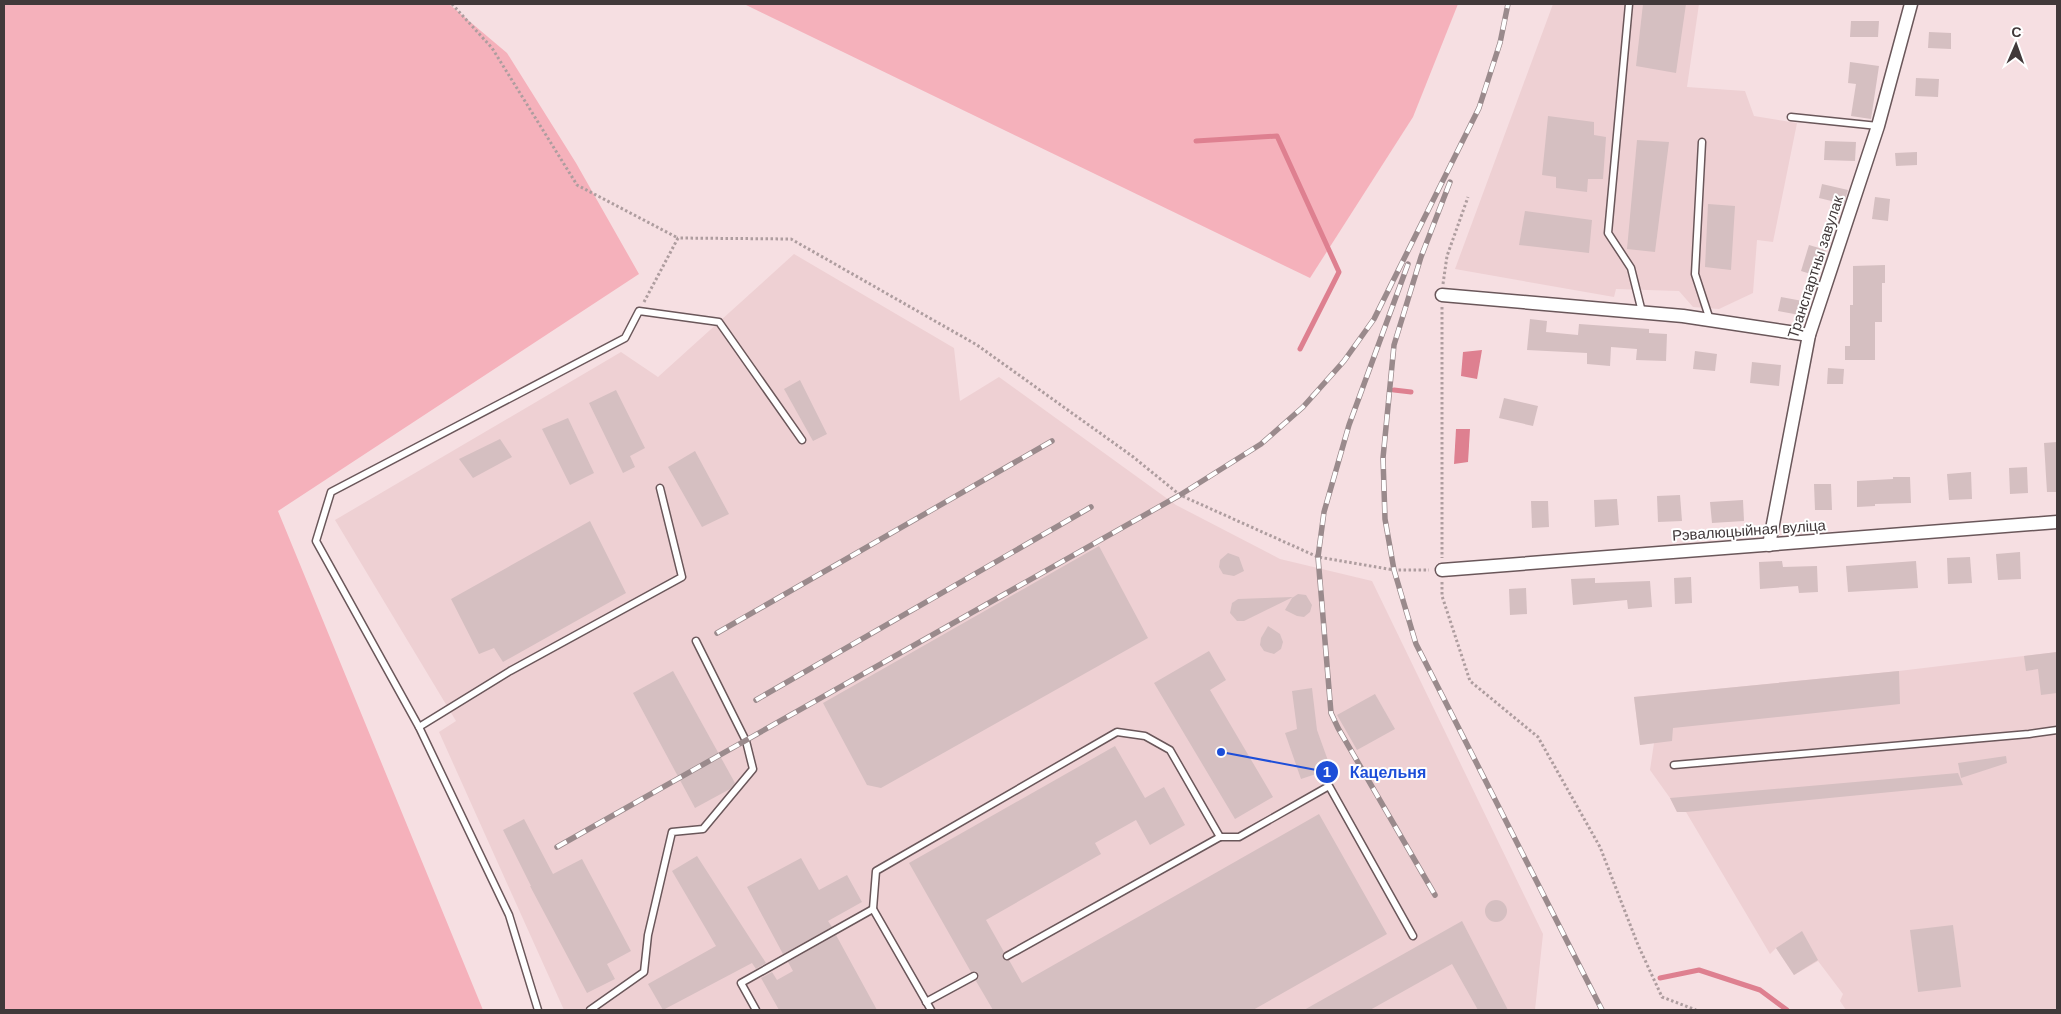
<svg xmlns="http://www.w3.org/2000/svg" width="2061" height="1014" font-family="Helvetica,sans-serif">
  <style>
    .built { fill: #eed0d3 }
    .green { fill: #f5b1bb }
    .water { fill: #de8090 }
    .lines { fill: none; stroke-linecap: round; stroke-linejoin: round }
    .stream { stroke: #de8090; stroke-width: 5 }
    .building { fill: #d5bfc1 }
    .service-casing { stroke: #6a575a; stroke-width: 9 }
    .minor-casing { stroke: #6a575a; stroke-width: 15 }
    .path { stroke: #ae9d9f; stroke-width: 3; stroke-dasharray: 2.5 2.5; stroke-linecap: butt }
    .service { stroke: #fff; stroke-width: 6 }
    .minor { stroke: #fff; stroke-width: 12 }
    .rail-casing { stroke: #9a8a8c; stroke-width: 5.5 }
    .rail { stroke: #fff; stroke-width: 4; stroke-dasharray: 11; stroke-linecap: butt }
    .labels { text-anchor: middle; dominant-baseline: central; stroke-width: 4; stroke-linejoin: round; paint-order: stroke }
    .street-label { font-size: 15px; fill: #41393a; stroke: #fff }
    .leader { fill: none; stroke: #1d4ed8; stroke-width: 2 }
    .callout-dot { fill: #1d4ed8; stroke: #fff; stroke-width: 2 }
    .mark-label { font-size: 15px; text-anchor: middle; font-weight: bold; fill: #fff }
    .callout-label { font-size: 16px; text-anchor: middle; font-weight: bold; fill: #1d4ed8; stroke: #fff; stroke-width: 4; stroke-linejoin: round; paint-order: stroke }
  </style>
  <rect width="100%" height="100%" fill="#f6dfe2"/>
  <!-- built -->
  <g class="built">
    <polygon points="1553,4 1699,4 1687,87 1745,91 1754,116 1797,123 1773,242 1757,240 1753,293 1719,309 1693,307 1679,291 1616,289 1614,297 1455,269"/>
    <polygon points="794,254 954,348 960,401 999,377 1176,505 1280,559 1372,581 1543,934 1535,1010 564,1010 439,732 456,721 335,520 621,352 658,377"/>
    <polygon points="2057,652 2057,1010 1846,1010 1840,1001 1843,994 1818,961 1794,975 1776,948 1770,954 1686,812 1677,812 1670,798 1650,770 1654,743 1640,745 1634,697 1899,671"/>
  </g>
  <!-- green -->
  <g class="green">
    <polygon points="4,4 449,4 507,53 576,163 639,274 278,511 483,1010 4,1010"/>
    <polygon points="744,4 1458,4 1413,117 1310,278"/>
  </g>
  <!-- water -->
  <g class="water">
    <polygon points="1482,350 1477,379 1461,376 1463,352"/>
    <polygon points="1456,429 1470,429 1468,462 1454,464"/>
  </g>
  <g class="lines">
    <!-- stream -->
    <g class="stream">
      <polyline points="1196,141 1277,136 1339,272 1300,349"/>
      <polyline points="1394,390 1411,392"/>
      <polyline points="1660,978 1699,970 1760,990 1787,1010"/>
    </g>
  </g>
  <!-- building -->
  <g class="building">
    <polygon points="1643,4 1686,4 1676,73 1636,66"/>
    <polygon points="1851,21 1879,21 1878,37 1850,37"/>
    <polygon points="1929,32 1951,33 1951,49 1928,48"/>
    <polygon points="1850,62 1879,66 1871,119 1851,116 1856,84 1848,83"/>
    <polygon points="1916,78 1939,79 1938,97 1915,96"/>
    <polygon points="1548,116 1594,122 1594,135 1606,137 1603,179 1588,179 1587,192 1556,188 1556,177 1542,175"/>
    <polygon points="1637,140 1669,142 1655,252 1627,249"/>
    <polygon points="1825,141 1856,142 1855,161 1824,160"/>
    <polygon points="1917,152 1917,165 1896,166 1895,153"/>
    <polygon points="1822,184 1848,190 1844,204 1819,198"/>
    <polygon points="1875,197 1890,199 1888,221 1872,219"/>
    <polygon points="1708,204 1735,206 1731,270 1705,267"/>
    <polygon points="1525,211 1592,220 1589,253 1519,245"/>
    <polygon points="1809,245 1826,250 1817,276 1801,271"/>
    <polygon points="1885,265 1885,283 1882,283 1882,322 1875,322 1875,360 1845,360 1845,346 1850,346 1850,305 1853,305 1853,266"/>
    <polygon points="1781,297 1808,302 1805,316 1778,311"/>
    <polygon points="1530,319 1547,321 1546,332 1578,335 1579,324 1649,329 1649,333 1667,334 1666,361 1636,360 1637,349 1611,347 1610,366 1587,364 1587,353 1527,350"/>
    <polygon points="1695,351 1717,354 1715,371 1693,369"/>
    <polygon points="1752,362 1781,365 1779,386 1750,383"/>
    <polygon points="1828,368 1844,369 1843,384 1827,384"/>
    <polygon points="800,380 827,434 813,441 784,389"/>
    <polygon points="616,390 645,448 630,456 635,467 623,473 589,403"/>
    <polygon points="1504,398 1538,406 1533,426 1499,418"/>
    <polygon points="568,418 594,473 570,485 542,429"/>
    <polygon points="500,439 512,457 473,478 459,459"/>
    <polygon points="2057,442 2057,492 2047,492 2044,443"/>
    <polygon points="695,451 729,514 702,527 668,467"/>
    <polygon points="2027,467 2028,493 2010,494 2009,468"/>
    <polygon points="1971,472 1972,499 1949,500 1947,474"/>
    <polygon points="1893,477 1910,477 1911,503 1875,504 1875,506 1857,507 1857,481 1893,479"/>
    <polygon points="1814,484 1831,484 1832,510 1815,510"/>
    <polygon points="1680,495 1682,521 1658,522 1657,496"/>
    <polygon points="1617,499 1619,525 1595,527 1594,500"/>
    <polygon points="1743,500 1744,521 1712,523 1710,502"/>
    <polygon points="1531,501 1548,501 1549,527 1532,528"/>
    <polygon points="590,521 626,593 503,662 494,648 479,654 451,599"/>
    <polygon points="1099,546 1148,638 881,788 867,785 823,703"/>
    <polygon points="2020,552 2021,579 1998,580 1996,554"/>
    <polygon points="1228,553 1239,557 1244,571 1234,576 1223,574 1219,567 1220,560"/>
    <polygon points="1970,557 1972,583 1948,584 1947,558"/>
    <polygon points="1782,561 1783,567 1817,566 1818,592 1799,593 1798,586 1760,589 1759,562"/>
    <polygon points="1916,561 1918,588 1848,592 1846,566"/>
    <polygon points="1691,577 1692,603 1675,604 1674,578"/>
    <polygon points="1595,578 1595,583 1650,581 1652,607 1628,609 1627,600 1573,605 1571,579"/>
    <polygon points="1526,588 1527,614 1510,615 1509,589"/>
    <polygon points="1298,594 1306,595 1312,605 1310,612 1304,617 1297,616 1285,610 1292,598"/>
    <polygon points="1293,597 1244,621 1237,621 1230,613 1232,603 1238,599"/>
    <polygon points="1268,626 1280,634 1283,642 1281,649 1274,654 1264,651 1260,645 1261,638"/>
    <polygon points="1209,651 1226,680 1210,690 1273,797 1235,819 1154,683"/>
    <polygon points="2057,652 2057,693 2041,695 2038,669 2026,671 2024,656"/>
    <polygon points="673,671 735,783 730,789 695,808 633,693"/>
    <polygon points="1899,671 1900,704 1673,728 1672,741 1640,745 1634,697"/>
    <polygon points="1312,688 1317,730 1331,769 1301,779 1285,733 1297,729 1292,691"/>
    <polygon points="1375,694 1395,729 1357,750 1337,715"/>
    <polygon points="1115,746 1145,798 1164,787 1185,825 1150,845 1136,820 1095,843 1101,854 986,920 1004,952 1002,955 1003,959 1009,960 1022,983 1319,814 1387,934 1253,1010 993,1010 976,981 979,977 978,973 975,971 971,972 909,863"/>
    <polygon points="2006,756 2007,763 1961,778 1958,763"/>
    <polygon points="1958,773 1963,785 1686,812 1677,812 1670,798"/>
    <polygon points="524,819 553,874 582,859 631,951 607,964 615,979 587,993 530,886 531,886 503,830"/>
    <polygon points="697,856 766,963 756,969 752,963 663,1010 648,984 716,946 672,871"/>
    <polygon points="801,858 819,890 847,875 862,902 828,921 832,927 783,954 747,887"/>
    <circle cx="1496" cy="911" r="11"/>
    <polygon points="1462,921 1508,1010 1478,1010 1452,964 1370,1010 1304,1010"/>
    <polygon points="1953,925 1961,987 1918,992 1910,930"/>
    <polygon points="1802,931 1818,960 1794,975 1776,948"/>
    <polygon points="836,935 877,1010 779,1010 761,978 772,972 777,980 793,971 788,962"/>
  </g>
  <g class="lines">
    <!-- service casing -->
    <g class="service-casing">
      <g id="service">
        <polyline points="1629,4 1608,233 1631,268 1642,312"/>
        <polyline points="1791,117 1878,126"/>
        <polyline points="1702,142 1695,274 1710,320"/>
        <polyline points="419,727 510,671 682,577 660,488"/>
        <polyline points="1674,765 2029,734 2057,730"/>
        <polyline points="1220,837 1239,837 1329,786 1413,936"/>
        <polyline points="873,909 876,871 1117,732 1145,736 1170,750 1220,837 1007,956"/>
        <polyline points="926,1002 974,976"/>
        <polyline points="538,1010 509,915 419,727 316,541 331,492 625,338 639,311 719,322 802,440"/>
        <polyline points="590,1010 644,972 648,935 672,832 703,829 753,769 746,741 696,641"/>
        <polyline points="756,1010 741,983 873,909 931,1010"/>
      </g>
    </g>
    <!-- minor casing -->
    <g class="minor-casing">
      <g id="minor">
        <polyline points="1442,295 1683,316 1809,335"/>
        <polyline points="1769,545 1809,335 1878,126 1911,4"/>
        <polyline points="1442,570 2057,522"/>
      </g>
    </g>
    <!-- path -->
    <g class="path">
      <polyline points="452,4 492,48 577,185 678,238"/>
      <polyline points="1443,284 1447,256 1468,197"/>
      <polyline points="644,302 678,238 791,239 977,345 1132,456 1180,495 1318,557 1394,570 1429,570"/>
      <polyline points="1442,307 1442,558"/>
      <polyline points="1442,582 1442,596 1470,681 1538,737 1600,847 1638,945 1662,997 1696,1010"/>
    </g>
    <!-- service -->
    <use href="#service" class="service"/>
    <!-- minor -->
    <use href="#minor" class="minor"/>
    <!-- rail casing -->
    <g class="rail-casing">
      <g id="rail">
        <polyline points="1450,182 1421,257 1394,345 1383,458 1385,519 1394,570 1416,644 1602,1010"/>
        <polyline points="1408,264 1349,425 1324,512 1318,557 1331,713 1338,728 1435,895"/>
        <polyline points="717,633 1052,441"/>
        <polyline points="756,700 1091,507"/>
        <polyline points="557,847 1180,495 1261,444 1303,407 1344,361 1374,319 1479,108 1500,43 1508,4"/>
      </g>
    </g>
    <!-- rail -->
    <use href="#rail" class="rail"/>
  </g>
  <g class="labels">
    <!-- street labels -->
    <g class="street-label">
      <text transform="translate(1815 267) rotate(-72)">Транспартны завулак</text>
      <text transform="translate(1749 530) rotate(-4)">Рэвалюцыйная вуліца</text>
    </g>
  </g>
  <!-- callouts -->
  <path class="leader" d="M1221 752L1327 772"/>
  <g class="callout-dot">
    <circle cx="1221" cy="752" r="5"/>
    <circle cx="1327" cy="772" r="12"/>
  </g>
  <g class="mark-label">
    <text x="1327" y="777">1</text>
  </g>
  <g class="callout-label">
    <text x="1388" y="778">Кацельня</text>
  </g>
  <!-- border -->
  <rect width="2061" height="1014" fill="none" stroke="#41393a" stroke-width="10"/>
  <!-- north arrow -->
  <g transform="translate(2016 45) rotate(2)" stroke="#ffffff" stroke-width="4" paint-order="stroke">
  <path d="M0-4L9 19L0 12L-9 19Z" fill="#41393a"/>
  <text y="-8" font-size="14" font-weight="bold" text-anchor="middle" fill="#41393a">С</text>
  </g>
</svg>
